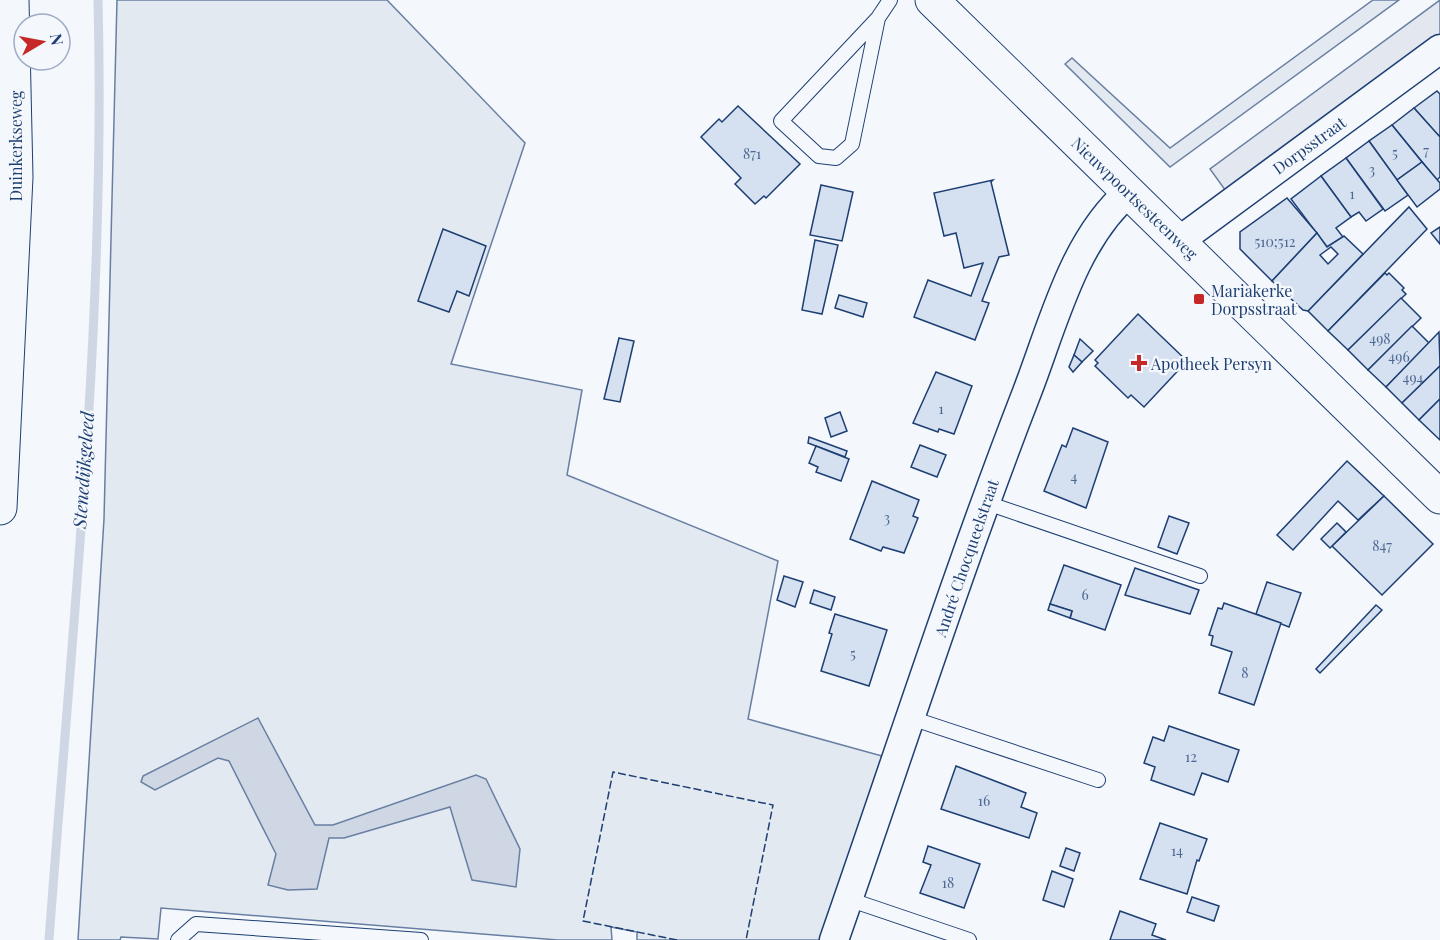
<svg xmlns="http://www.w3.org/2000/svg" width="1440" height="940" font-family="'Playfair Display',serif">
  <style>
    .green { fill: #e3e9f0; stroke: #687fa3; stroke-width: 1.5 }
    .parking { fill: #e3e8f0; stroke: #687fa3; stroke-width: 1.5 }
    .water { fill: #cfd7e4; stroke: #687fa3; stroke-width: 1.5 }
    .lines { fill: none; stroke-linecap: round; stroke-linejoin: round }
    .stream { stroke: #cfd7e4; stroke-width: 9 }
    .building { fill: #d5e0f0; stroke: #1d3f73; stroke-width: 1.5; fill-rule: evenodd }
    .lane-casing { stroke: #1d3f73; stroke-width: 16 }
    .street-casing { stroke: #1d3f73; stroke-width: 31 }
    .secondary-casing { stroke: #1d3f73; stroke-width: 35 }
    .lane { stroke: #f4f7fb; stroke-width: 14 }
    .street { stroke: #f4f7fb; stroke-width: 28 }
    .secondary { stroke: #f4f7fb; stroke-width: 33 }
    .fence { stroke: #1d3f73; stroke-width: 1.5; stroke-dasharray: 8 3; stroke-linecap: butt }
    .poi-dot { fill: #c62828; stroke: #f4f7fb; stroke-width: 2 }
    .labels { text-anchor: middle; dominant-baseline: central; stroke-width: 4.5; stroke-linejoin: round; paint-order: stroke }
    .number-label { font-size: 14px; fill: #4b6792 }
    .street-label { font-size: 16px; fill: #1d3f73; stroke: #f4f7fb }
    .poi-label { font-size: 16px; fill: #1d3f73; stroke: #f4f7fb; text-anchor: start }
    .water-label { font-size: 18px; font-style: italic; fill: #1d3f73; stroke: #f4f7fb }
  </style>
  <rect width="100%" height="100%" fill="#f4f7fb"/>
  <!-- green -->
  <g class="green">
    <polygon points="117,0 387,0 525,143 451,364 582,390 567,475 778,561 748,719 882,756 820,940 637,940 637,932 611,927 612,940 558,940 161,908 158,939 121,937 120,940 78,940 104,519"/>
    <polygon points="1373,0 1399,0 1170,167 1065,64 1072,58 1170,148"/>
  </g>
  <!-- parking -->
  <polygon class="parking" points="1440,0 1440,38 1228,194 1210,169"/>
  <!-- water -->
  <polygon class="water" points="258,718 315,825 333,825 476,775 486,779 520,849 516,887 472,880 450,807 344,838 329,838 317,889 288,890 268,885 276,854 229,761 218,758 155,790 141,782 143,776"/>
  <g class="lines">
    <!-- stream -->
    <path class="stream" d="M49,940C72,628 106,314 98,0"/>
  </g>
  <!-- building -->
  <g class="building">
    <polygon points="1437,91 1440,94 1440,137 1414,108"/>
    <polygon points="738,106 800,164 766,198 764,196 755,204 735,184 741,178 701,137 719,119 722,122"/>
    <polygon points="1414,108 1440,137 1440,177 1437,180 1392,125"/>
    <polygon points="1392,125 1422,162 1397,180 1369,141"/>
    <polygon points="1369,141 1408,195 1385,211 1346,158"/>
    <polygon points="1346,158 1383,209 1366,221 1359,212 1351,217 1321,176"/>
    <polygon points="1422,162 1440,183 1440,189 1417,207 1397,180"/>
    <polygon points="1321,176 1351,217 1336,228 1343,237 1327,247 1291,199"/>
    <polygon points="993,180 991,182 1009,255 999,257 982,301 989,303 975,340 914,317 928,280 971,296 983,263 964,268 956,233 944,236 934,193"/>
    <polygon points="821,185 853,192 842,241 810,235"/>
    <polygon points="1287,198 1317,233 1272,281 1240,249 1240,232"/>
    <polygon points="1409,207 1427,229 1328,331 1308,311"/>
    <polygon points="1440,227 1440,244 1431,233"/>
    <polygon points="443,229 486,246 469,296 457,291 449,312 418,301"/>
    <path d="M1317,233L1327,247L1344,236L1363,254L1308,311L1303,310L1272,281ZM1331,247L1338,254L1328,264L1320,255Z"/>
    <polygon points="815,240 838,245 822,314 802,310"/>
    <polygon points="1385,273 1387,275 1389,273 1404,288 1402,290 1406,294 1348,350 1328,331"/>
    <polygon points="839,295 867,303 863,317 835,308"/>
    <polygon points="1401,298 1421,318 1368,370 1348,350"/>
    <polygon points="1138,314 1187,361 1144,407 1131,395 1128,398 1095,366 1098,363 1095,360"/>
    <polygon points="1412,326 1429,343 1386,387 1368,370"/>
    <polygon points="1439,332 1440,366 1402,403 1386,387"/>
    <polygon points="619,338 634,341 620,402 604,399"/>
    <polygon points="1080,339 1093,351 1082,362 1074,355"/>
    <polygon points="1074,355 1082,362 1073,372 1069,367"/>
    <polygon points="1440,366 1440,399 1419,420 1402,403"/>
    <polygon points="936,372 972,386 954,434 939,429 938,432 913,423"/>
    <polygon points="1440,399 1440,440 1419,420"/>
    <polygon points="840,412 847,431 831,437 825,418"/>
    <polygon points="1073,428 1108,442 1086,508 1044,491 1062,445 1066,447"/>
    <polygon points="809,437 847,451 845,457 808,443"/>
    <polygon points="920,445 946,455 937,477 911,467"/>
    <polygon points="816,446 849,459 841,481 816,472 818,467 809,463"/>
    <polygon points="1347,461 1384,496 1358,520 1338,501 1293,550 1277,535"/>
    <polygon points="872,481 919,500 913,516 918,518 904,553 883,547 881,551 850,539"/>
    <polygon points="1384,496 1433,544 1382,595 1332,546"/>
    <polygon points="1169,516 1189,523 1177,554 1158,547"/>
    <polygon points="1337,523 1346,532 1330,548 1321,539"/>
    <polygon points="1064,565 1121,585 1105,630 1070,618 1072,611 1050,604"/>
    <polygon points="1135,568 1199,590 1190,614 1125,595"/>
    <polygon points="784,576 803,582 795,607 777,600"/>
    <polygon points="1267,582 1301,593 1289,627 1256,614"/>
    <polygon points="814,590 835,597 831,610 810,603"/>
    <polygon points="1224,603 1281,623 1254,705 1219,693 1232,652 1211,645 1213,636 1209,635 1218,608 1222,609"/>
    <polygon points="1050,604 1072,611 1070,618 1048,610"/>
    <polygon points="1376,605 1382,610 1320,673 1316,669"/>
    <polygon points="835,614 887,630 869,686 821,671 832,634 829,633"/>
    <polygon points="1169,726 1239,750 1228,782 1202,773 1194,795 1151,780 1155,767 1144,763 1153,737 1164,741"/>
    <polygon points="956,766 1026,793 1021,807 1037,813 1029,838 941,809"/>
    <polygon points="1160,823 1207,839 1199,861 1197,860 1187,894 1140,879"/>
    <polygon points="928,846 980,864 964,908 920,893 931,865 923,862"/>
    <polygon points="1066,848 1080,853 1074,871 1060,866"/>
    <polygon points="1052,871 1073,879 1064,907 1043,900"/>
    <polygon points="1192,897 1219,906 1214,921 1187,912"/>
    <polygon points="1120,911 1156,924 1152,935 1166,940 1110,940"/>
  </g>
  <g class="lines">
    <!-- lane casing -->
    <g class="lane-casing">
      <g id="lane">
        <polyline points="878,18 852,144 836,158 819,156 781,121 878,18 890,0"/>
        <polyline points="984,502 1200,576"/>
        <polyline points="911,718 1098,780"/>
        <polyline points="848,899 969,940"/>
        <polyline points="178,940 196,924 421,940"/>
      </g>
    </g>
    <!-- street casing -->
    <g class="street-casing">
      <g id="street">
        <polyline points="1179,241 1440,49"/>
        <path d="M834,940C898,757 957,572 1027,392C1053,325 1073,240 1129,192"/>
      </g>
    </g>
    <!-- secondary casing -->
    <g class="secondary-casing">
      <g id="secondary">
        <polyline points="932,0 1440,497"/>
        <polyline points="0,508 16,177 12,0"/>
      </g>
    </g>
    <!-- lane -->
    <use href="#lane" class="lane"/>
    <!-- street -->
    <use href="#street" class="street"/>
    <!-- secondary -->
    <use href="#secondary" class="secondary"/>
    <!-- fence -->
    <polyline class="fence" points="677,940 583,921 613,772 773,805 746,940"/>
  </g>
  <!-- markers -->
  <g class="poi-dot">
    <rect x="1193" y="293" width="12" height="12" rx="3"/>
    <path d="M1136 354h6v6h6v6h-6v6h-6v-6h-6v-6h6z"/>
  </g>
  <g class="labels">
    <!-- number labels -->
    <g class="number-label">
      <text x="1426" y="150">7</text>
      <text x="1395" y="152">5</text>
      <text x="752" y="153">871</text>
      <text x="1372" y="169">3</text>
      <text x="1352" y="193">1</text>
      <text x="1275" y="241">510;512</text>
      <text x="1380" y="338">498</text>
      <text x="1399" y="356">496</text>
      <text x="1413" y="377">494</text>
      <text x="941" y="408">1</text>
      <text x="1074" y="476">4</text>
      <text x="887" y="517">3</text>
      <text x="1382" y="545">847</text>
      <text x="1085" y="594">6</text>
      <text x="853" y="653">5</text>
      <text x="1245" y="672">8</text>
      <text x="1191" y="756">12</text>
      <text x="984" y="800">16</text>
      <text x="1177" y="850">14</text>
      <text x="948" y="882">18</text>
    </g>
    <!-- street labels -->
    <g class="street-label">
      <text transform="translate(1309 145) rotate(-36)">Dorpsstraat</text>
      <text transform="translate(15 146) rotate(-90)">Duinkerkseweg</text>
      <text transform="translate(1135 198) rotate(44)">Nieuwpoortsesteenweg</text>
      <text transform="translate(966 558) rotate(-71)">André Chocqueelstraat</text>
    </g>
    <!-- poi labels -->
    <g class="poi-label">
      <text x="1211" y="290">Mariakerke<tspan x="1211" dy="18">Dorpsstraat</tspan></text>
      <text x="1151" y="363">Apotheek Persyn</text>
    </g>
    <!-- water labels -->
    <g class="water-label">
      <text transform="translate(83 470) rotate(-86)">Stenedijkgeleed</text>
    </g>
  </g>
  <!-- north arrow -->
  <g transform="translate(42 42) rotate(80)"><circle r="28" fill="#f4f7fb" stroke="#9eadc5" stroke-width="1.5"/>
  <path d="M0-4.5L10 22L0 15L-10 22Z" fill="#c62828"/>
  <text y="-9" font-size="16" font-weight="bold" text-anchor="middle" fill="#1d3f73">N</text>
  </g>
</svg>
